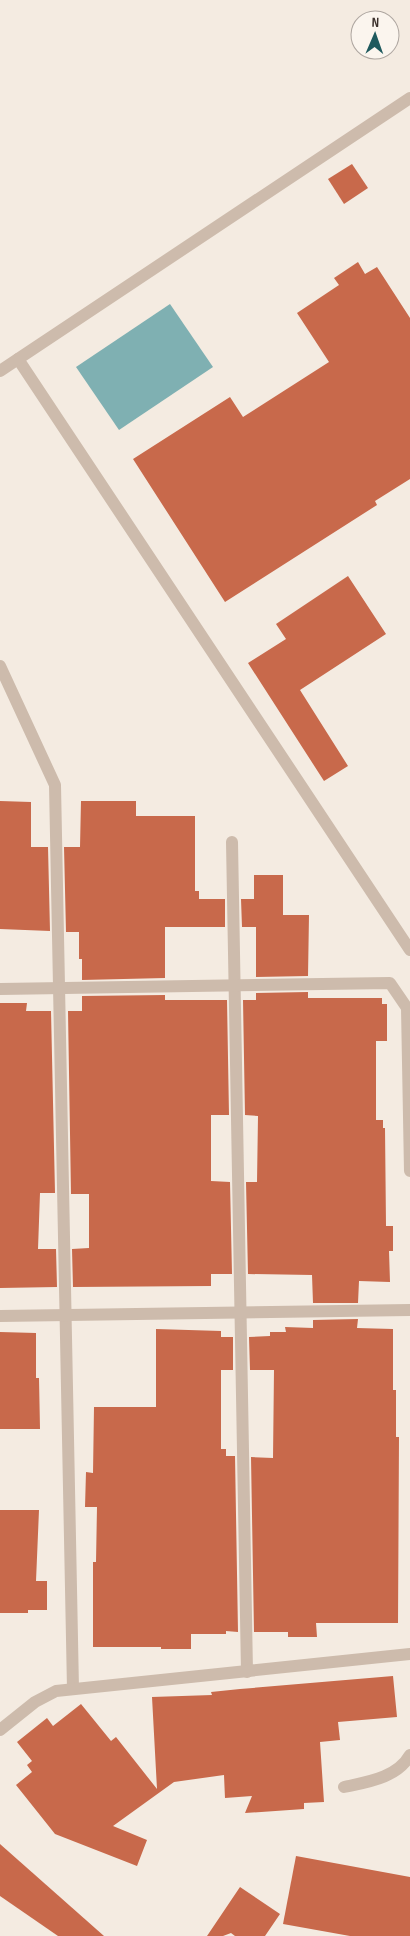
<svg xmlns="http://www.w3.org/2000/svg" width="410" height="1936" font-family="'Sofia Sans Condensed',sans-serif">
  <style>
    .water { fill: #7fb0b2 }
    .building { fill: #c8694b }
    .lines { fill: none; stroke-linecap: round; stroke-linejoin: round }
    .minor { stroke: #cdbbac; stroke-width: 12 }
  </style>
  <rect width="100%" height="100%" fill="#f4ebe1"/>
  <!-- water -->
  <polygon class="water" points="170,304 213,367 119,430 76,367"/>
  <!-- building -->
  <g class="building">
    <polygon points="352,164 368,188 344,204 328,179"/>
    <polygon points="358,262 365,274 377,267 410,318 410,479 375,501 377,505 225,602 133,459 230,397 243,417 329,362 297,313 339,285 334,278"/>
    <polygon points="348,576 386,634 300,690 348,766 324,781 248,663 286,639 276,624"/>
    <polygon points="0,801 31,802 31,847 48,847 50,931 0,929"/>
    <polygon points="81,801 136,801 136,816 195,816 195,891 199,891 199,899 225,899 225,927 165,927 165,978 82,980 82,959 79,959 79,932 66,932 64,847 80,847"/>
    <polygon points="254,875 283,875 283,915 309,915 308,976 256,977 256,927 242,927 241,899 254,899"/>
    <polygon points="308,992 308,998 382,998 382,1004 387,1004 387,1041 376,1041 376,1120 383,1120 383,1128 385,1128 386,1226 393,1226 393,1251 389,1251 390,1282 359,1281 358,1303 313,1303 312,1275 248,1274 246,1182 257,1182 258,1116 245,1115 243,1000 256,1000 256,993"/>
    <polygon points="165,995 165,1000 227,1000 229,1115 211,1115 211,1181 230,1182 232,1274 211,1274 211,1286 73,1287 72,1249 89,1248 89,1194 71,1194 68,1011 82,1011 82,996"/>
    <polygon points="0,1003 27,1003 26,1011 51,1011 55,1193 40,1193 38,1249 56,1249 57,1287 0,1288"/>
    <polygon points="358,1319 357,1328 393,1329 393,1390 396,1390 396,1437 399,1437 398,1623 316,1623 317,1637 288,1637 288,1632 254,1632 251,1457 273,1458 274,1370 250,1370 249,1337 270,1336 270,1332 286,1332 285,1327 313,1328 313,1320"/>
    <polygon points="156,1329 221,1331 221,1337 233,1337 233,1370 221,1370 221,1449 226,1449 226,1456 235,1456 238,1632 226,1631 226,1634 191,1634 191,1649 161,1649 161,1647 93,1647 93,1562 96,1562 97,1507 85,1507 86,1472 93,1473 94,1407 156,1407"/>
    <polygon points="0,1332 36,1333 36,1378 39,1378 40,1429 0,1429"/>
    <polygon points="0,1510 39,1510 36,1581 47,1581 47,1610 28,1610 28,1613 0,1613"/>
    <polygon points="393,1676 397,1717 338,1722 340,1740 320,1742 324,1802 304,1803 304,1809 245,1813 252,1796 225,1798 224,1775 174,1782 113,1826 147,1840 137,1866 55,1834 16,1785 32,1772 27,1765 32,1761 17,1742 47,1718 53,1726 81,1704 111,1741 116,1737 157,1789 152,1697 212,1695 211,1692 240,1689"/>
    <polygon points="0,1844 104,1936 58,1936 0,1896"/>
    <polygon points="296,1856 410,1877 410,1936 350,1936 283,1924"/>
    <polygon points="240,1887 280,1914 265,1936 235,1936 231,1933 223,1936 207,1936"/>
  </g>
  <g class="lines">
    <!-- minor -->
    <g class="minor">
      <polyline points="18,359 410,950"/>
      <polyline points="0,371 410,98"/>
      <polyline points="0,666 55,785 73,1689"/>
      <polyline points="232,842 247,1672"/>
      <polyline points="0,989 390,983 407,1008 410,1171"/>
      <polyline points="0,1316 410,1310"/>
      <polyline points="0,1730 35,1702 56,1691 410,1654"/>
      <path d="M344,1787C367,1782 397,1778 410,1755"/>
    </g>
  </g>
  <!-- north arrow -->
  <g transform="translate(375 35) rotate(2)"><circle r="24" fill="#fbf5ee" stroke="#aea6a0"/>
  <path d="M0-4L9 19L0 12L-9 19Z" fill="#1f5a5e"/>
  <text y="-8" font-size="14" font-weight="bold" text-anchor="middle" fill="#3b302b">N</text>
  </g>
</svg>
